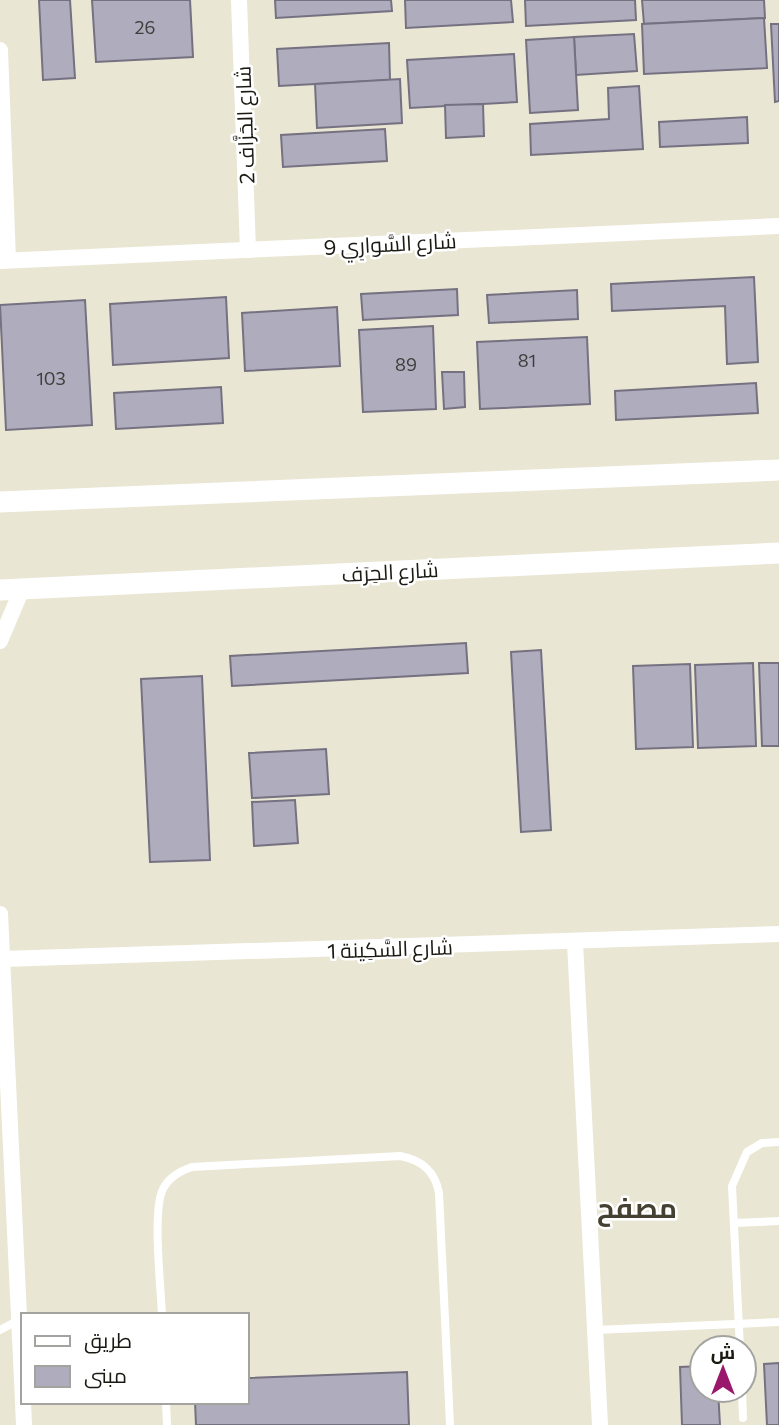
<svg xmlns="http://www.w3.org/2000/svg" width="779" height="1425" font-family="Commissioner,Cairo,sans-serif">
  <style>
    .building { fill: #afacbd; stroke: #757181; stroke-width: 2 }
    .lines { fill: none; stroke-linecap: round; stroke-linejoin: round }
    .lane { stroke: #fff; stroke-width: 8 }
    .street { stroke: #fff; stroke-width: 16 }
    .secondary { stroke: #fff; stroke-width: 21 }
    .labels { text-anchor: middle; dominant-baseline: central; stroke-width: 5; stroke-linejoin: round; paint-order: stroke }
    .number-label { font-size: 18px; fill: #3f3e3d }
    .street-label { font-size: 21px; fill: #1a1912; stroke: #fff }
    .district-label { font-size: 28px; font-weight: bold; fill: #444132; stroke: #fff }
  </style>
  <rect width="100%" height="100%" fill="#eae6d4"/>
  <!-- building -->
  <g class="building">
    <polygon points="39,0 70,0 75,78 43,80"/>
    <polygon points="92,0 190,0 193,57 96,62"/>
    <polygon points="275,0 391,0 392,11 276,18"/>
    <polygon points="405,0 511,0 513,22 406,28"/>
    <polygon points="525,0 635,0 636,20 526,26"/>
    <polygon points="642,0 764,0 765,18 644,24"/>
    <polygon points="764,18 767,68 644,74 642,24"/>
    <polygon points="771,24 779,24 779,101 775,102"/>
    <polygon points="634,34 637,71 576,75 574,37"/>
    <polygon points="574,37 578,110 530,113 526,40"/>
    <polygon points="389,43 390,80 279,86 277,49"/>
    <polygon points="514,54 517,102 410,108 407,60"/>
    <polygon points="400,79 402,123 317,128 315,84"/>
    <polygon points="639,86 643,149 531,155 530,124 609,119 608,88"/>
    <polygon points="483,104 484,136 446,138 445,105"/>
    <polygon points="747,117 748,143 660,147 659,122"/>
    <polygon points="385,129 387,161 283,167 281,135"/>
    <polygon points="754,277 758,362 727,364 725,306 612,311 611,284"/>
    <polygon points="457,289 458,315 363,320 361,294"/>
    <polygon points="577,290 578,319 489,323 487,295"/>
    <polygon points="226,297 229,358 113,365 110,304"/>
    <polygon points="85,300 92,425 6,430 0,305"/>
    <polygon points="337,307 340,366 245,371 242,313"/>
    <polygon points="433,326 436,409 363,412 359,330"/>
    <polygon points="587,337 590,404 480,409 477,342"/>
    <polygon points="442,372 464,372 465,407 444,409"/>
    <polygon points="756,383 758,413 616,420 615,391"/>
    <polygon points="221,387 223,423 116,429 114,393"/>
    <polygon points="466,643 468,673 232,686 230,656"/>
    <polygon points="541,650 551,830 521,832 511,652"/>
    <polygon points="753,663 756,746 698,748 695,665"/>
    <polygon points="759,663 779,663 779,746 762,746"/>
    <polygon points="690,664 693,747 636,749 633,666"/>
    <polygon points="202,676 210,860 150,862 141,679"/>
    <polygon points="326,749 329,794 252,798 249,753"/>
    <polygon points="295,800 298,843 254,846 252,802"/>
    <polygon points="779,1363 779,1425 767,1425 764,1364"/>
    <polygon points="702,1366 702,1390 718,1390 720,1425 682,1425 680,1367"/>
    <polygon points="407,1372 409,1425 196,1425 195,1402 247,1402 247,1378"/>
  </g>
  <g class="lines">
    <!-- lane -->
    <g class="lane">
      <polyline points="734,1223 779,1221"/>
      <path d="M162,1315C161,1288 152,1210 163,1189C169,1177 180,1171 192,1167L400,1156C422,1160 435,1171 439,1193L450,1425"/>
      <polyline points="0,1330 19,1320"/>
      <polyline points="595,1330 779,1322"/>
      <polyline points="740,1348 732,1186 747,1152 762,1143 779,1142"/>
      <polyline points="742,1390 743,1418"/>
      <polyline points="166,1402 167,1425"/>
    </g>
    <!-- street -->
    <g class="street">
      <polyline points="239,0 248,250"/>
      <polyline points="0,50 8,260"/>
      <polyline points="0,261 779,226"/>
      <polyline points="0,641 22,589"/>
      <polyline points="0,914 23,1401"/>
      <polyline points="575,943 600,1425"/>
      <polyline points="2,959 779,934"/>
      <polyline points="23,1402 24,1425"/>
    </g>
    <!-- secondary -->
    <g class="secondary">
      <polyline points="0,502 779,470"/>
      <polyline points="0,590 779,553"/>
    </g>
  </g>
  <g class="labels">
    <!-- number labels -->
    <g class="number-label">
      <text x="145" y="27">26</text>
      <text x="527" y="360">81</text>
      <text x="406" y="364">89</text>
      <text x="51" y="378">103</text>
    </g>
    <!-- street labels -->
    <g class="street-label">
      <text transform="translate(244 125) rotate(-92)">شارع الجَزَّاف 2</text>
      <text transform="translate(390 243) rotate(-3)">شارع السَّوارِي 9</text>
      <text transform="translate(390 571) rotate(-3)">شارع الحِرَف</text>
      <text transform="translate(390 948) rotate(-2)">شارع السَّكِينة 1</text>
    </g>
    <!-- district labels -->
    <g class="district-label">
      <text x="637" y="1207">مصفح</text>
    </g>
  </g>
  <!-- legend -->
  <rect x="21" y="1313" width="228" height="91" fill="#ffffff" stroke="#a3a3a0" stroke-width="2"/>
  <rect x="35" y="1336" width="35" height="10" fill="#ffffff" stroke="#a3a3a0" stroke-width="2"/>
  <text x="84" y="1348" font-size="21" fill="#1a1912">طريق</text>
  <rect x="35" y="1366" width="35" height="21" fill="#afacbd" stroke="#a3a3a0" stroke-width="2"/>
  <text x="84" y="1383" font-size="21" fill="#1a1912">مبنى</text>
  <!-- north arrow -->
  <g transform="translate(723 1369)"><circle r="33" fill="#ffffff" stroke="#a3a3a0" stroke-width="2"/>
  <path d="M0-5L12 26L0 18L-12 26Z" fill="#9a186c"/>
  <text y="-10" font-size="19" font-weight="bold" text-anchor="middle" fill="#1a1912">ش</text>
  </g>
</svg>
